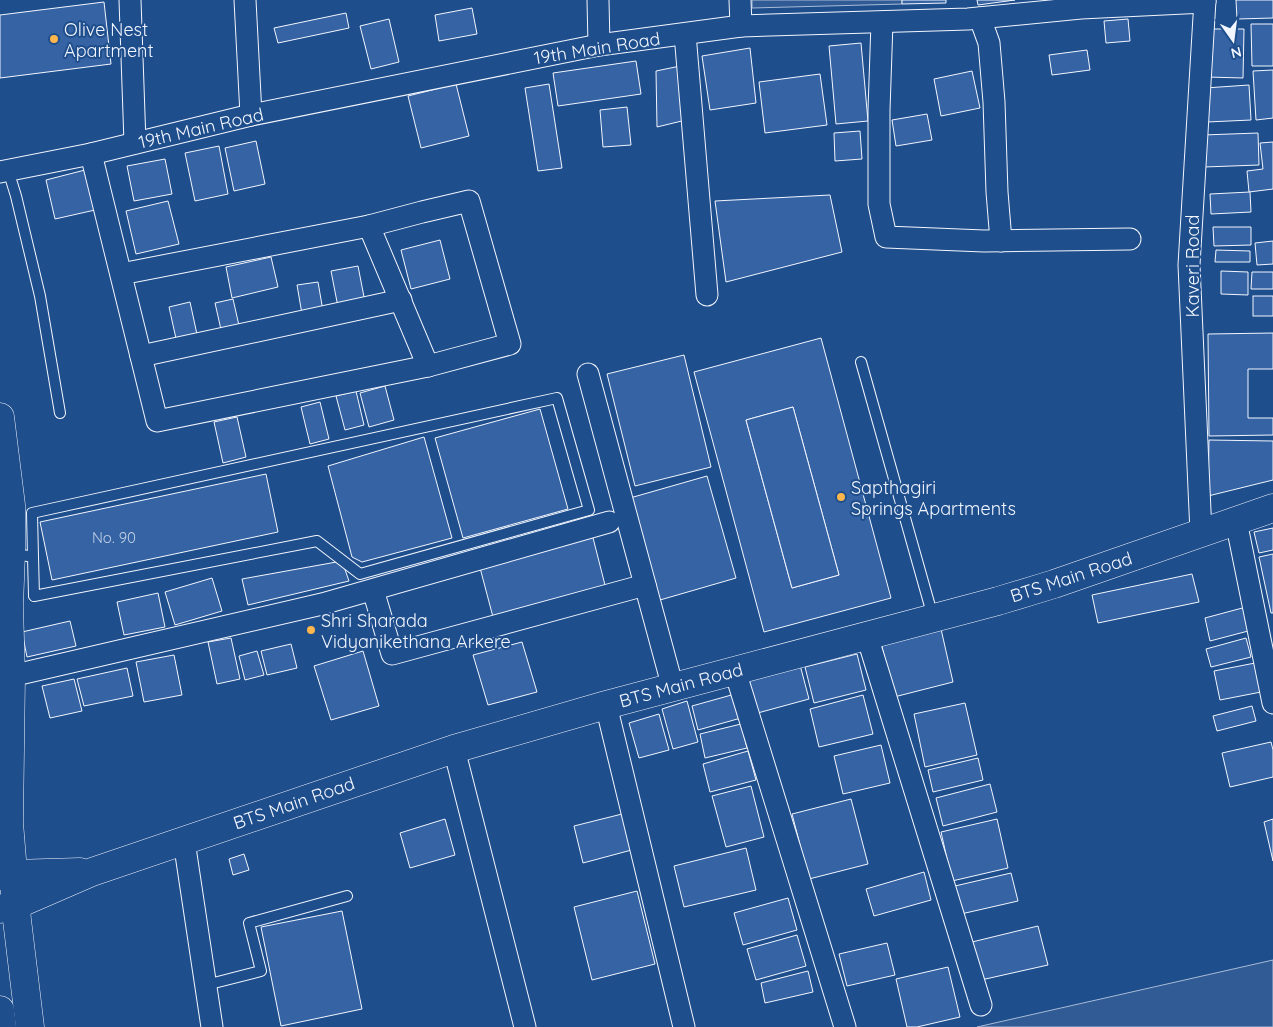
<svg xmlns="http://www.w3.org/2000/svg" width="1273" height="1027" font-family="Quicksand,sans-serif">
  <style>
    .green { fill: #305b95; stroke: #a8bbd7 }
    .building { fill: #3563a3; stroke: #f2f6ff; fill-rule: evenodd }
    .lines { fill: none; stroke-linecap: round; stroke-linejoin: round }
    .lane-casing { stroke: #f2f6ff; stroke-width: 12 }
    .street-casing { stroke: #f2f6ff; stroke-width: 23 }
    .secondary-casing { stroke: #f2f6ff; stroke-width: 29 }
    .lane { stroke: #1f4e8c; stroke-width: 10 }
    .street { stroke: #1f4e8c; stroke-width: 21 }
    .secondary { stroke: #1f4e8c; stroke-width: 28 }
    .poi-dot { fill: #ffb74d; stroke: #1f4e8c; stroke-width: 2 }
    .labels { text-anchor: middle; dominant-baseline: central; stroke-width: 4; stroke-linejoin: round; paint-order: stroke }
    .number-label { font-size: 15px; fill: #c3d1e8 }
    .poi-label { font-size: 18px; fill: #f2f6ff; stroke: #1f4e8c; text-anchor: start }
    .street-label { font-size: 18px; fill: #f2f6ff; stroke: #1f4e8c }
  </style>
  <rect width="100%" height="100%" fill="#1f4e8c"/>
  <!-- green -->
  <g class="green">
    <polygon points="752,0 902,0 902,4 752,8"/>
    <polygon points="1273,960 1273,1027 977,1027"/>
  </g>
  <!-- building -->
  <g class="building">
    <polygon points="902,0 946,0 946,3 902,4"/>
    <polygon points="977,0 1015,0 978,5"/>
    <polygon points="1236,0 1273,0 1273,18 1237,19"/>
    <polygon points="104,2 111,64 0,78 0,15"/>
    <polygon points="472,8 477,34 439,41 435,15"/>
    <polygon points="346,13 349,28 278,43 274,28"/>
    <polygon points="389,19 399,62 371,69 360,26"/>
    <polygon points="1128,19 1130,41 1106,43 1104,21"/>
    <polygon points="1251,24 1273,24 1273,66 1252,66"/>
    <polygon points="1207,29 1244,29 1243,78 1207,77"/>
    <polygon points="861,43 868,121 836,124 829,46"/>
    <polygon points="750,48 756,103 710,110 702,56"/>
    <polygon points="1087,50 1090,70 1052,75 1049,55"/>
    <polygon points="636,61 641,94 558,106 553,73"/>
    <polygon points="685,65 690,119 657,127 656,71"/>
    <polygon points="1273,70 1273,118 1256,120 1253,71"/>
    <polygon points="972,71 980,108 941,116 934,79"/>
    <polygon points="820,74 827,125 765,133 759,82"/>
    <polygon points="456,84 469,136 421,148 408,96"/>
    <polygon points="549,84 562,168 538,171 525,88"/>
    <polygon points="1249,85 1251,120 1207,122 1205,88"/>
    <polygon points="627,107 631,145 603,147 600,110"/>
    <polygon points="927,114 932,140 896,146 892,120"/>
    <polygon points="860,131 862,159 835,161 834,133"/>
    <polygon points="1258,133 1259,165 1204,167 1203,135"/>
    <polygon points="256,141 265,184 234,191 225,148"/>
    <polygon points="1273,142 1273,189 1249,192 1247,171 1263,169 1260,143"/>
    <polygon points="219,146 228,194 195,201 185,153"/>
    <polygon points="165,159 172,194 134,201 127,166"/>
    <polygon points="85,170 95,210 55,219 46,180"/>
    <polygon points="1250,192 1251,212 1211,214 1210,194"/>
    <polygon points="830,195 842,252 726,282 715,201"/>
    <polygon points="168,201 179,244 136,254 126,211"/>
    <polygon points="1213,227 1251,227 1251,245 1214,246"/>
    <polygon points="440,240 450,279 411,289 401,250"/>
    <polygon points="1273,241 1273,264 1257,265 1255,243"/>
    <polygon points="1216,250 1250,251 1250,262 1215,262"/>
    <polygon points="271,257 278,287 232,298 226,267"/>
    <polygon points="358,266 365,302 338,307 331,271"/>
    <polygon points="1221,271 1248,272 1248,295 1221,294"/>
    <polygon points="1252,272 1273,272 1273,289 1251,289"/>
    <polygon points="318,282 323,311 302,314 297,285"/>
    <rect x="1253" y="296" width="20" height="20"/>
    <polygon points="233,299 240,330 222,334 215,303"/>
    <polygon points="190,302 198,339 177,343 169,307"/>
    <polygon points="1273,333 1273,369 1248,369 1248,418 1273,418 1273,435 1209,436 1208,334"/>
    <path d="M821,338L891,598L764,632L694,372ZM793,407L839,575L792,588L746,420Z"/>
    <polygon points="684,355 711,467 635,486 607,374"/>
    <polygon points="385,386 394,420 369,427 360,393"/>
    <polygon points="356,391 364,425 345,430 336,396"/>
    <polygon points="320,402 329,439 310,444 301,407"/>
    <polygon points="793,407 839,575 792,588 746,420"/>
    <polygon points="540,409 568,509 463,538 435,438"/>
    <polygon points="237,417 246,457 223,463 214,422"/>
    <polygon points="424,437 452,538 362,562 352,557 328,466"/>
    <polygon points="1209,440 1273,441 1273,480 1208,496"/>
    <polygon points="266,474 278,532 52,580 40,522"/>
    <polygon points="707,476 736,578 660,600 630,498"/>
    <polygon points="1273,528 1273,550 1259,553 1254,532"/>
    <polygon points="591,530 606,589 493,617 479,564"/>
    <polygon points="1273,554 1273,613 1271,613 1259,557"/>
    <polygon points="342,561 349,581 248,605 242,579"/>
    <polygon points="1192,574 1199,602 1098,623 1092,595"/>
    <polygon points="212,578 222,611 175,625 165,592"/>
    <polygon points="158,593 165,627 124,635 117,602"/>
    <polygon points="1246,607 1252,630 1210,641 1205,618"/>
    <polygon points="70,621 76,646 27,657 22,632"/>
    <polygon points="941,629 953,682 894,697 881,643"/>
    <polygon points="231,638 240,679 217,684 208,642"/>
    <polygon points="1246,638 1251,657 1211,667 1206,649"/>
    <polygon points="522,642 537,692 488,705 473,655"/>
    <polygon points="291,644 297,668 267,675 261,651"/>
    <polygon points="257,651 264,675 245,680 239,656"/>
    <polygon points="363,651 379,706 331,720 314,666"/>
    <polygon points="857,654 866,690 814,703 805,667"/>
    <polygon points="174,655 182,695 144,702 136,662"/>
    <polygon points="1255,663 1261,692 1220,700 1214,671"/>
    <polygon points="800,665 809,699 754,714 744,680"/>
    <polygon points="127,668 133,696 84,706 77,679"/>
    <polygon points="74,679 82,711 50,718 42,686"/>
    <polygon points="735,694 741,718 698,730 692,706"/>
    <polygon points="863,695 873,734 819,747 810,709"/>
    <polygon points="687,701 698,742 673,749 662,709"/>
    <polygon points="965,703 977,755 925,767 914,714"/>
    <polygon points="1252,706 1256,721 1217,731 1213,716"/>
    <polygon points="659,714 669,750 639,758 629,723"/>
    <polygon points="741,724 747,748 705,758 700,734"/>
    <polygon points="1271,742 1273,750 1273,777 1230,787 1222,753"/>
    <polygon points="881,745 890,783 843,794 834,756"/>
    <polygon points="748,751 756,780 710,792 703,764"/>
    <polygon points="978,758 983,780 933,792 928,770"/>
    <polygon points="990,784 997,812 943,826 936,798"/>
    <polygon points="751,786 764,837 726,847 712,796"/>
    <polygon points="851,799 868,864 809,879 792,814"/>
    <polygon points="630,812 639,848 583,863 574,826"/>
    <polygon points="445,819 455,855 410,868 400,833"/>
    <polygon points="997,819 1008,868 952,881 941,832"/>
    <polygon points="1273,819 1273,861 1264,822"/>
    <polygon points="746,848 756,890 684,907 674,866"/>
    <polygon points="244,854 249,870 233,875 229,859"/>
    <polygon points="924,872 931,900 874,916 866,889"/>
    <polygon points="1011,873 1018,901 961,914 955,886"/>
    <polygon points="637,891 655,964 592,980 574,907"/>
    <polygon points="788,898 797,930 743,945 734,913"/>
    <polygon points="342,911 362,1009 281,1026 261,927"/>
    <polygon points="1038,926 1048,965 981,980 972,942"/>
    <polygon points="797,935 806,966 756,980 747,949"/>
    <polygon points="887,943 895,975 847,986 839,954"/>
    <polygon points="948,967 960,1017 917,1027 907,1027 896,979"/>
    <polygon points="808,971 813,992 765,1003 761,983"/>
  </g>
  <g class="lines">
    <!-- lane casing -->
    <g class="lane-casing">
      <g id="lane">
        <polyline points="8,170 16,196 40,296 60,413"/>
        <polyline points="861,362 933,617"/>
        <polyline points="11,553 33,557 32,513 557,398 589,510 360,574 317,541 34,596 33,557"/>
        <polyline points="206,985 261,971 249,923 347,896"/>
      </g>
    </g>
    <!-- street casing -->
    <g class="street-casing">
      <g id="street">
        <polyline points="130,0 135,143"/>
        <polyline points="245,0 251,115"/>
        <polyline points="598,0 599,45"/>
        <polyline points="740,0 741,26"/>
        <polyline points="980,18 989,43 994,102 997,192 1001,241"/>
        <polyline points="882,22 879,110 879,204 886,237 984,241 1130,239"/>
        <polyline points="685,34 707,295"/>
        <polyline points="91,154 157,421 428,366 510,344 469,201 422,212 369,226 121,274"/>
        <polyline points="0,172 91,154 251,115 599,45 741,26 968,19 1081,8 1205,2"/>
        <polyline points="369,226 428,366"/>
        <polyline points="141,356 401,300"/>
        <polyline points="588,374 673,688"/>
        <polyline points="1236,521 1273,703"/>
        <polyline points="1201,533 1189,265 1205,0"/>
        <polyline points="373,590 392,654 645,585"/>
        <polyline points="867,636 981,1005"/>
        <polyline points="735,671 845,1027"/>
        <polyline points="11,676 322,604 609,522"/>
        <polyline points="606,705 684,1027"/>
        <polyline points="454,749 525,1027"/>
        <polyline points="184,841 212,1027"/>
      </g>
    </g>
    <!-- secondary casing -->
    <g class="secondary-casing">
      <g id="secondary">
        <polyline points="0,417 11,505 11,553 9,606 11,676 9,823 17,920 30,1027"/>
        <polyline points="0,876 13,874 80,872"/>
        <polyline points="0,909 16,905 92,872 454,749 606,705 998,601 1054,584 1273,508"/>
        <polyline points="0,1010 2,1027"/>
      </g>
    </g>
    <!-- lane -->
    <use href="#lane" class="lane"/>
    <!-- street -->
    <use href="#street" class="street"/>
    <!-- secondary -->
    <use href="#secondary" class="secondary"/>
  </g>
  <!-- markers -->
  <g class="poi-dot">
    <circle cx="54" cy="39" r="5"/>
    <circle cx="841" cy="497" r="5"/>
    <circle cx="311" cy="630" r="5"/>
  </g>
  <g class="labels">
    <!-- number labels -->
    <g class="number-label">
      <text x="114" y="537">No. 90</text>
    </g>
    <!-- poi labels -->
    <g class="poi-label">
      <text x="64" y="29">Olive Nest<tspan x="64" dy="21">Apartment</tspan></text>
      <text x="851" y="487">Sapthagiri<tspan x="851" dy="21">Springs Apartments</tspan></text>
      <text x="321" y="620">Shri Sharada<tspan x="321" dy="21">Vidyanikethana Arkere</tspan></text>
    </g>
    <!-- street labels -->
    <g class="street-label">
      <text transform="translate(597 48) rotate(-9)">19th Main Road</text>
      <text transform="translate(201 128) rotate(-13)">19th Main Road</text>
      <text transform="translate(1192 266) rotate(-90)">Kaveri Road</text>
      <text transform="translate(1071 577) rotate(-18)">BTS Main Road</text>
      <text transform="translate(681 685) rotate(-15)">BTS Main Road</text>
      <text transform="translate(294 803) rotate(-19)">BTS Main Road</text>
    </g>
  </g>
  <!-- north arrow -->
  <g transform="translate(1233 40) rotate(166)" stroke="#1f4e8c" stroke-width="4" paint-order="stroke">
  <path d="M0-4L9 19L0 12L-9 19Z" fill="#f2f6ff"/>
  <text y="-8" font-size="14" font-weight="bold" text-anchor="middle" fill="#f2f6ff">N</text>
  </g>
</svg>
